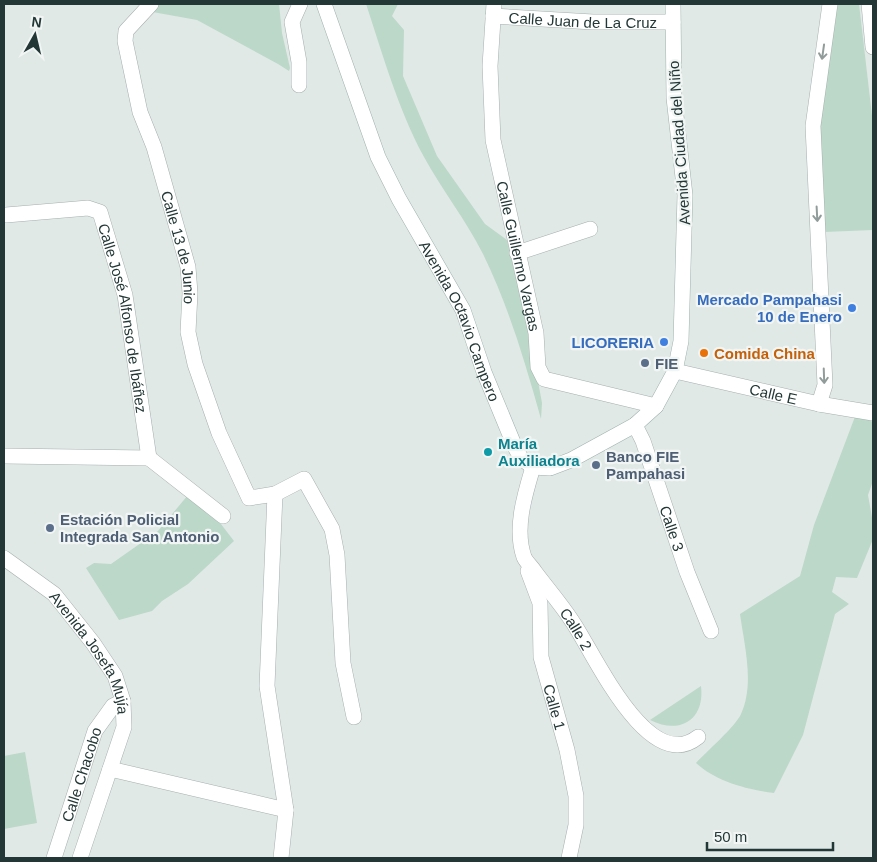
<svg xmlns="http://www.w3.org/2000/svg" width="877" height="862" font-family="Arial,sans-serif">
  <style>
    .green { fill: #bcd8c9 }
    .lines { fill: none; stroke-linecap: round; stroke-linejoin: round }
    .street-casing { stroke: #a4b0ae; stroke-width: 16 }
    .secondary-casing { stroke: #9eb1ad; stroke-width: 16 }
    .street { stroke: #fff; stroke-width: 15 }
    .secondary { stroke: #fff; stroke-width: 15 }
    .oneway { stroke: #919c9a }
    .shop-dot { fill: #3f7fe0; stroke: #f1f6f5; stroke-width: 2 }
    .food-dot { fill: #e8710a; stroke: #f1f6f5; stroke-width: 2 }
    .service-dot { fill: #5c6f8a; stroke: #f1f6f5; stroke-width: 2 }
    .culture-dot { fill: #0f9aa8; stroke: #f1f6f5; stroke-width: 2 }
    .labels { text-anchor: middle; dominant-baseline: central; stroke-width: 4.5; stroke-linejoin: round; paint-order: stroke }
    .street-label { font-size: 15px; fill: #233836; stroke: #f1f6f5 }
    .shop-label { font-size: 15px; font-weight: bold; fill: #366cbe; stroke: #f1f6f5; text-anchor: end }
    .food-label { font-size: 15px; font-weight: bold; fill: #c56008; stroke: #f1f6f5; text-anchor: start }
    .service-label { font-size: 15px; font-weight: bold; fill: #4e5e75; stroke: #f1f6f5; text-anchor: start }
    .culture-label { font-size: 15px; font-weight: bold; fill: #0d838f; stroke: #f1f6f5; text-anchor: start }
  </style>
  <rect width="100%" height="100%" fill="#e1e9e7"/>
  <!-- green -->
  <g class="green">
    <polygon points="156,4 279,4 282,33 290,68 289,71 278,64 197,20 147,11"/>
    <path d="M366,4H398L392,16L404,30L403,76L437,156L485,224L507,240L530,338L542,403L541,419C525,362 509,307 483,254C466,220 442,190 424,157C398,109 383,55 366,4Z"/>
    <polygon points="835,4 859,4 873,124 873,230 824,232 819,117"/>
    <path d="M856,414L873,422V481L868,495L873,523V539L857,578L836,577L832,592L849,604L835,614L803,735L774,793C748,790 715,781 696,763C706,752 736,726 741,714C755,684 744,644 740,614L800,576L814,525Z"/>
    <polygon points="188,495 214,515 234,541 188,584 162,601 152,611 119,620 86,568 94,563 111,564 158,531"/>
    <path d="M701,686C705,720 680,735 650,720Z"/>
    <polygon points="25,752 37,823 4,829 4,756"/>
  </g>
  <g class="lines">
    <!-- street casing -->
    <g class="street-casing">
      <g id="street">
        <path id="s1" d="M151,4L126,31L125,41L140,112L154,147L188,267L190,293L188,332L195,364L219,433L249,498L275,494L304,479L332,529L337,555L343,663L354,717"/>
        <path id="s2" d="M494,4L490,66L493,140L536,333L538,367L544,379L656,406"/>
        <polyline points="869,4 873,47"/>
        <path id="s3" d="M493,16L593,22H673"/>
        <polyline points="299,85 299,62 292,22 300,4"/>
        <path id="s4" d="M6,215L88,208L100,212L125,295L149,458"/>
        <polyline points="517,253 590,229"/>
        <path id="s5" d="M675,371L819,404L873,413"/>
        <polyline points="819,404 825,385 813,126 830,4"/>
        <path id="s6" d="M635,425L643,441L687,572L711,631"/>
        <polyline points="4,456 149,458"/>
        <polyline points="149,458 223,516"/>
        <path id="s7" d="M533,467C525,494 514,528 524,557C526,562 532,567 535,572C547,588 561,604 572,621C593,651 648,777 698,737"/>
        <polyline points="275,494 267,686 286,810 281,858"/>
        <path id="s8" d="M4,558L54,594L93,643L115,676L123,701L124,727L80,858"/>
        <path id="s9" d="M528,571L540,603L541,657L567,750L576,796V825L569,858"/>
        <polyline points="110,769 286,810"/>
        <path id="s10" d="M54,858L95,731L113,706L123,701"/>
      </g>
    </g>
    <!-- secondary casing -->
    <g class="secondary-casing">
      <g id="secondary">
        <path id="s11" d="M324,4L378,157L399,199L463,310L484,372L515,447L521,458L533,467L550,468L571,460L635,425L656,406L675,371L681,341L685,195L674,98L673,4"/>
      </g>
    </g>
    <!-- street -->
    <use href="#street" class="street"/>
    <!-- secondary -->
    <use href="#secondary" class="secondary"/>
  </g>
  <!-- one-way arrows -->
  <defs><path id="oneway-shaft" d="M-6 0H5M1.5-3L5.5 0L1.5 3" fill="none" stroke-width="1.6" stroke-linecap="round" stroke-linejoin="round" transform="scale(1.25)"/></defs>
  <g class="oneway">
    <use href="#oneway-shaft" transform="translate(823 52) rotate(98)"/>
    <use href="#oneway-shaft" transform="translate(817 214) rotate(87)"/>
    <use href="#oneway-shaft" transform="translate(824 376) rotate(88)"/>
  </g>
  <!-- markers -->
  <g class="shop-dot">
    <circle cx="852" cy="308" r="5"/>
    <circle cx="664" cy="342" r="5"/>
  </g>
  <circle class="food-dot" cx="704" cy="353" r="5"/>
  <g class="service-dot">
    <circle cx="645" cy="363" r="5"/>
    <circle cx="596" cy="465" r="5"/>
    <circle cx="50" cy="528" r="5"/>
  </g>
  <circle class="culture-dot" cx="488" cy="452" r="5"/>
  <g class="labels">
    <!-- street labels -->
    <g class="street-label">
      <text stroke="none"><textPath href="#s3" startOffset="90">Calle Juan de La Cruz</textPath></text>
      <text transform="translate(679 143) rotate(-94)">Avenida Ciudad del Niño</text>
      <text stroke="none"><textPath href="#s1" startOffset="261">Calle 13 de Junio</textPath></text>
      <text stroke="none"><textPath href="#s2" startOffset="255">Calle Guillermo Vargas</textPath></text>
      <text stroke="none"><textPath href="#s4" startOffset="204">Calle José Alfonso de Ibáñez</textPath></text>
      <text stroke="none"><textPath href="#s11" startOffset="346">Avenida Octavio Campero</textPath></text>
      <text stroke="none"><textPath href="#s5" startOffset="101">Calle E</textPath></text>
      <text stroke="none"><textPath href="#s6" startOffset="110">Calle 3</textPath></text>
      <text stroke="none"><textPath href="#s7" startOffset="181">Calle 2</textPath></text>
      <text stroke="none"><textPath href="#s8" startOffset="132">Avenida Josefa Mujía</textPath></text>
      <text stroke="none"><textPath href="#s9" startOffset="140">Calle 1</textPath></text>
      <text stroke="none"><textPath href="#s10" startOffset="88">Calle Chacobo</textPath></text>
    </g>
    <!-- shop labels -->
    <g class="shop-label">
      <text x="842" y="299">Mercado Pampahasi<tspan x="842" dy="17">10 de Enero</tspan></text>
      <text x="654" y="342">LICORERIA</text>
    </g>
    <!-- food labels -->
    <g class="food-label">
      <text x="714" y="353">Comida China</text>
    </g>
    <!-- service labels -->
    <g class="service-label">
      <text x="655" y="363">FIE</text>
      <text x="606" y="456">Banco FIE<tspan x="606" dy="17">Pampahasi</tspan></text>
      <text x="60" y="519">Estación Policial<tspan x="60" dy="17">Integrada San Antonio</tspan></text>
    </g>
    <!-- culture labels -->
    <g class="culture-label">
      <text x="498" y="443">María<tspan x="498" dy="17">Auxiliadora</tspan></text>
    </g>
  </g>
  <!-- border -->
  <rect width="877" height="862" fill="none" stroke="#233836" stroke-width="10"/>
  <!-- north arrow -->
  <g transform="translate(35 35) rotate(8)" stroke="#f1f6f5" stroke-width="4" paint-order="stroke">
  <path d="M0-4L9 19L0 12L-9 19Z" fill="#233836"/>
  <text y="-8" font-size="14" font-weight="bold" text-anchor="middle" fill="#233836">N</text>
  </g>
  <!-- scale -->
  <path d="M707 842v8h126v-8" fill="none" stroke="#233836" stroke-width="2.5"/>
  <text x="714" y="842" font-size="15" fill="#233836" stroke="#f1f6f5" stroke-width="4" paint-order="stroke">50 m</text>
</svg>
